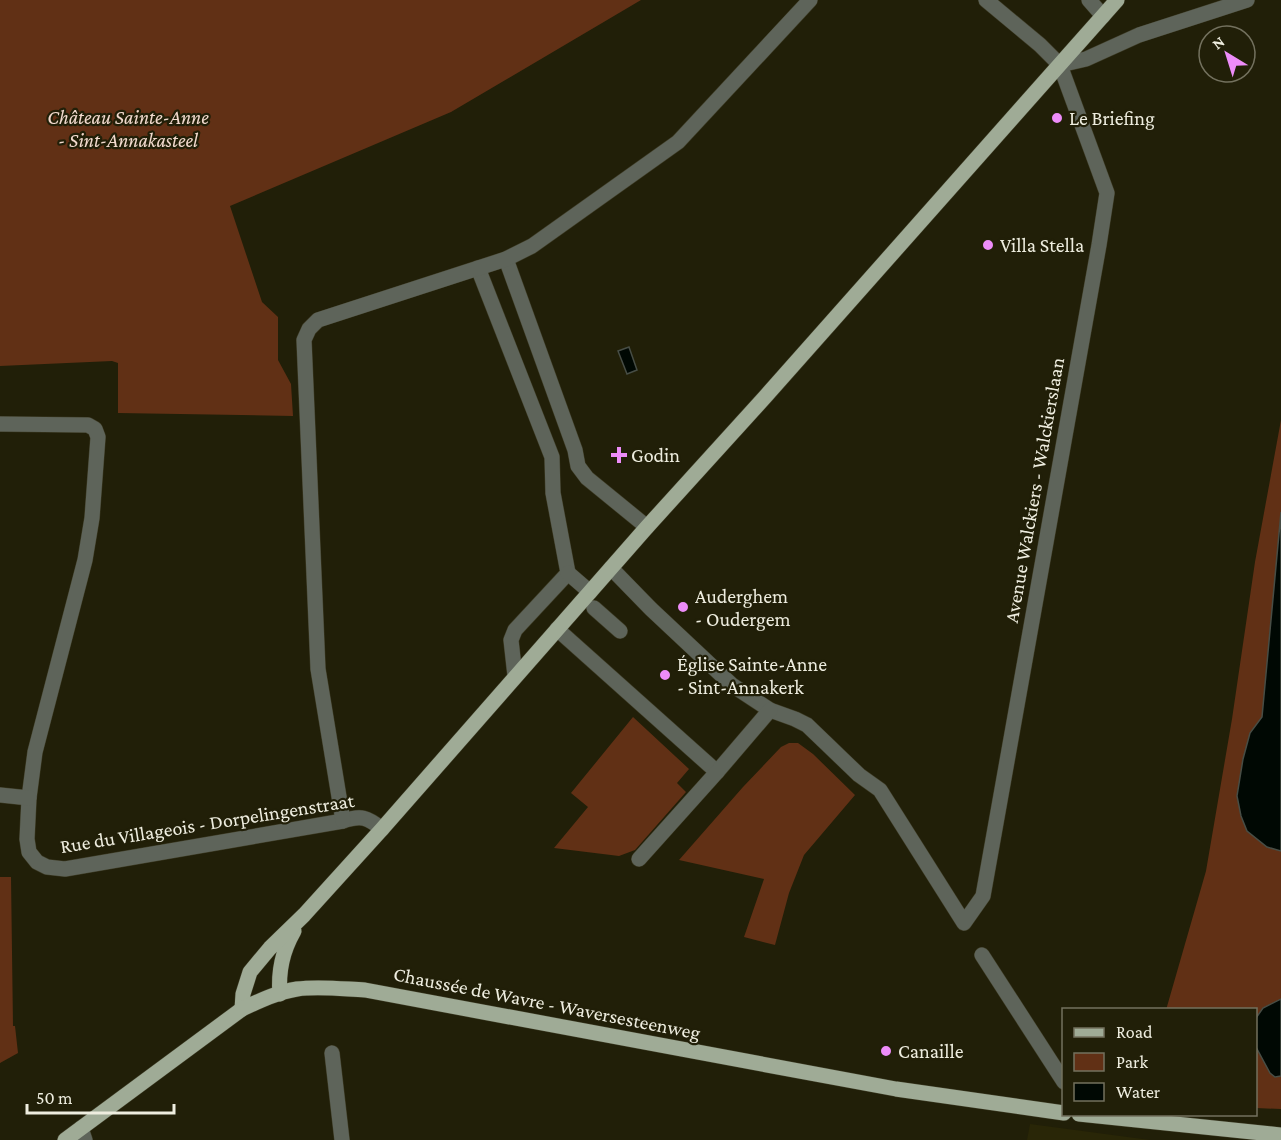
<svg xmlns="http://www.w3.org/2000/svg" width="1281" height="1140" font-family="'Crimson Pro',serif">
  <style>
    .built { fill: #292607 }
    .green { fill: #613015 }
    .water { fill: #000803; stroke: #474d45; stroke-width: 1.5 }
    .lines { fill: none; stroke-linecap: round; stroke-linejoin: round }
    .minor-casing { stroke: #3e3c26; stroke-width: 16 }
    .major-casing { stroke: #3e3c26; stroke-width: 16 }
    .minor { stroke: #5e645a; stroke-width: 15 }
    .major { stroke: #9fab96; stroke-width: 15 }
    .poi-dot { fill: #ed8cf9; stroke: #211f08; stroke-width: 2 }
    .labels { text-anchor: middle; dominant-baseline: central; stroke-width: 4.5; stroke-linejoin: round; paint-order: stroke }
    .park-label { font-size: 20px; font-style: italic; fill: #f2dace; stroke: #211f08 }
    .poi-label { font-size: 20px; fill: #eeeddf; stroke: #211f08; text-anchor: start }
    .street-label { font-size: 20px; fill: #eeeddf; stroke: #211f08 }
  </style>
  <rect width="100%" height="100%" fill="#211f08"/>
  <!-- built -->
  <polygon class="built" points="1030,1124 1150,1140 1027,1140"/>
  <!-- green -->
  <g class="green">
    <polygon points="0,0 641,0 451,112 230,206 262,302 278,317 278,360 291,384 293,416 118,413 118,363 112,361 0,366"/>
    <polygon points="1281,420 1281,1109 1256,1108 1256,1010 1166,1010 1206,871 1232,719 1255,562"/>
    <polygon points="633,717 689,769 677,783 686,792 635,850 619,856 554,848 588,807 571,793"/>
    <polygon points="789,743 798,743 813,754 855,795 804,855 789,893 775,945 744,937 764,879 679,860 743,787 781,747"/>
    <polygon points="0,877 11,877 13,1026 15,1026 18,1053 0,1063"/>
  </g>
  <!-- water -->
  <g class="water">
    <polygon points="629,347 637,370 627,374 618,351"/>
    <polygon points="1281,512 1281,851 1267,847 1247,831 1241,816 1237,796 1243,759 1250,733 1262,717"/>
    <polygon points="1281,999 1281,1076 1275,1077 1270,1073 1256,1047 1256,1018 1263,1008"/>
  </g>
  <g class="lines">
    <!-- minor casing -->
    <g class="minor-casing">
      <g id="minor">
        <polyline points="1089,0 1103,16"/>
        <polyline points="1060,65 1086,59 1139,35 1247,0"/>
        <polyline points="506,259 575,450 578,466 587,478 647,527"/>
        <polyline points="478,268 552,457 553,493 568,573 515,630 511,640 515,676"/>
        <path d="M0,424L88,425L95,429L98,437L92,518L85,560L35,752L29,798L27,839L29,852L37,862L47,867L65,869L343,821C361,815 367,817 382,829"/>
        <polyline points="611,568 651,609 732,685 770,710 795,719 807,725 859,775 880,790 964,923 983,896 1099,245 1107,193 1060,65 1040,45 986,0"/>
        <polyline points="568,573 590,592"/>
        <polyline points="594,608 620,631"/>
        <polyline points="557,629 717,772"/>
        <polyline points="0,795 29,798"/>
        <polyline points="343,821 318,669 304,340 309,329 318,320 506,259 532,246 678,142 810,0"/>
        <polyline points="639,859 717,772 770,710"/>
        <polyline points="982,955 1064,1082"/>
        <polyline points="332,1053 342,1140"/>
        <polyline points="81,1128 85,1140"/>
      </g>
    </g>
    <!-- major casing -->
    <g class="major-casing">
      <g id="major">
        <path d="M280,994C278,972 283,950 294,931"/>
        <polyline points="242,1009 243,994 250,972 270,948 304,915 382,829 647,527 765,397 1117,0"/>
        <polyline points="1079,1114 1281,1135"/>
        <path d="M65,1140L242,1009C259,1001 278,992 297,989C319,986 343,989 365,990L896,1089L1064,1113"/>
      </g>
    </g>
    <!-- minor -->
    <use href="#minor" class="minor"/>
    <!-- major -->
    <use href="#major" class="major"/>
  </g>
  <!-- markers -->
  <g class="poi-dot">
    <circle cx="1057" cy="118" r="6"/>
    <circle cx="988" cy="245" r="6"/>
    <path d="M616 446h6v6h6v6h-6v6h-6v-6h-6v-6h6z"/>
    <circle cx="683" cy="607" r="6"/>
    <circle cx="665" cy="675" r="6"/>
    <circle cx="886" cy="1051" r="6"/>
  </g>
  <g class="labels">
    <!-- park labels -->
    <g class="park-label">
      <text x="128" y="117">Château Sainte-Anne<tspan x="128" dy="23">- Sint-Annakasteel</tspan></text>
    </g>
    <!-- poi labels -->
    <g class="poi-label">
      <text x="1069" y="118">Le Briefing</text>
      <text x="1000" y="245">Villa Stella</text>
      <text x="631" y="455">Godin</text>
      <text x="695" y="596">Auderghem<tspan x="695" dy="23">- Oudergem</tspan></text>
      <text x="677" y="664">Église Sainte-Anne<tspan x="677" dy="23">- Sint-Annakerk</tspan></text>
      <text x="898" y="1051">Canaille</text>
    </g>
    <!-- street labels -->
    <g class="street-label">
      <text transform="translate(1034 490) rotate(-80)">Avenue Walckiers - Walckierslaan</text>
      <text transform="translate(207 823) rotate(-9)">Rue du Villageois - Dorpelingenstraat</text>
      <text transform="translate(547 1003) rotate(11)">Chaussée de Wavre - Waversesteenweg</text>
    </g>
  </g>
  <!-- legend -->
  <rect x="1062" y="1008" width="195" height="108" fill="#211f08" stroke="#73715e" stroke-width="1.5"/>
  <rect x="1074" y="1028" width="30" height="9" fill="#9fab96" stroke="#73715e" stroke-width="1.5"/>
  <text x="1116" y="1038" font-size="18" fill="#eeeddf">Road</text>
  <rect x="1074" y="1053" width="30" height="18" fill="#613015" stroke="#73715e" stroke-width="1.5"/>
  <text x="1116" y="1068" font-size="18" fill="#eeeddf">Park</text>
  <rect x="1074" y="1083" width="30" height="18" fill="#000803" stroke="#73715e" stroke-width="1.5"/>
  <text x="1116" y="1098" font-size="18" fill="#eeeddf">Water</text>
  <!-- north arrow -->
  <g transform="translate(1227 54) rotate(322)"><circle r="28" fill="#211f08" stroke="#73715e" stroke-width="1.5"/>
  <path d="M0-4.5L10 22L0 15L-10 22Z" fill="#ed8cf9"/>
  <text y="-9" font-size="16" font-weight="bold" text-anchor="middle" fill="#eeeddf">N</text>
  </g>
  <!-- scale -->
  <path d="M27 1104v9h147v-9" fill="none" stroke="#eeeddf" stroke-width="3"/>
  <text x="36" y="1104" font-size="18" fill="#eeeddf" stroke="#211f08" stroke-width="4.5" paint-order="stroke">50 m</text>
</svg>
